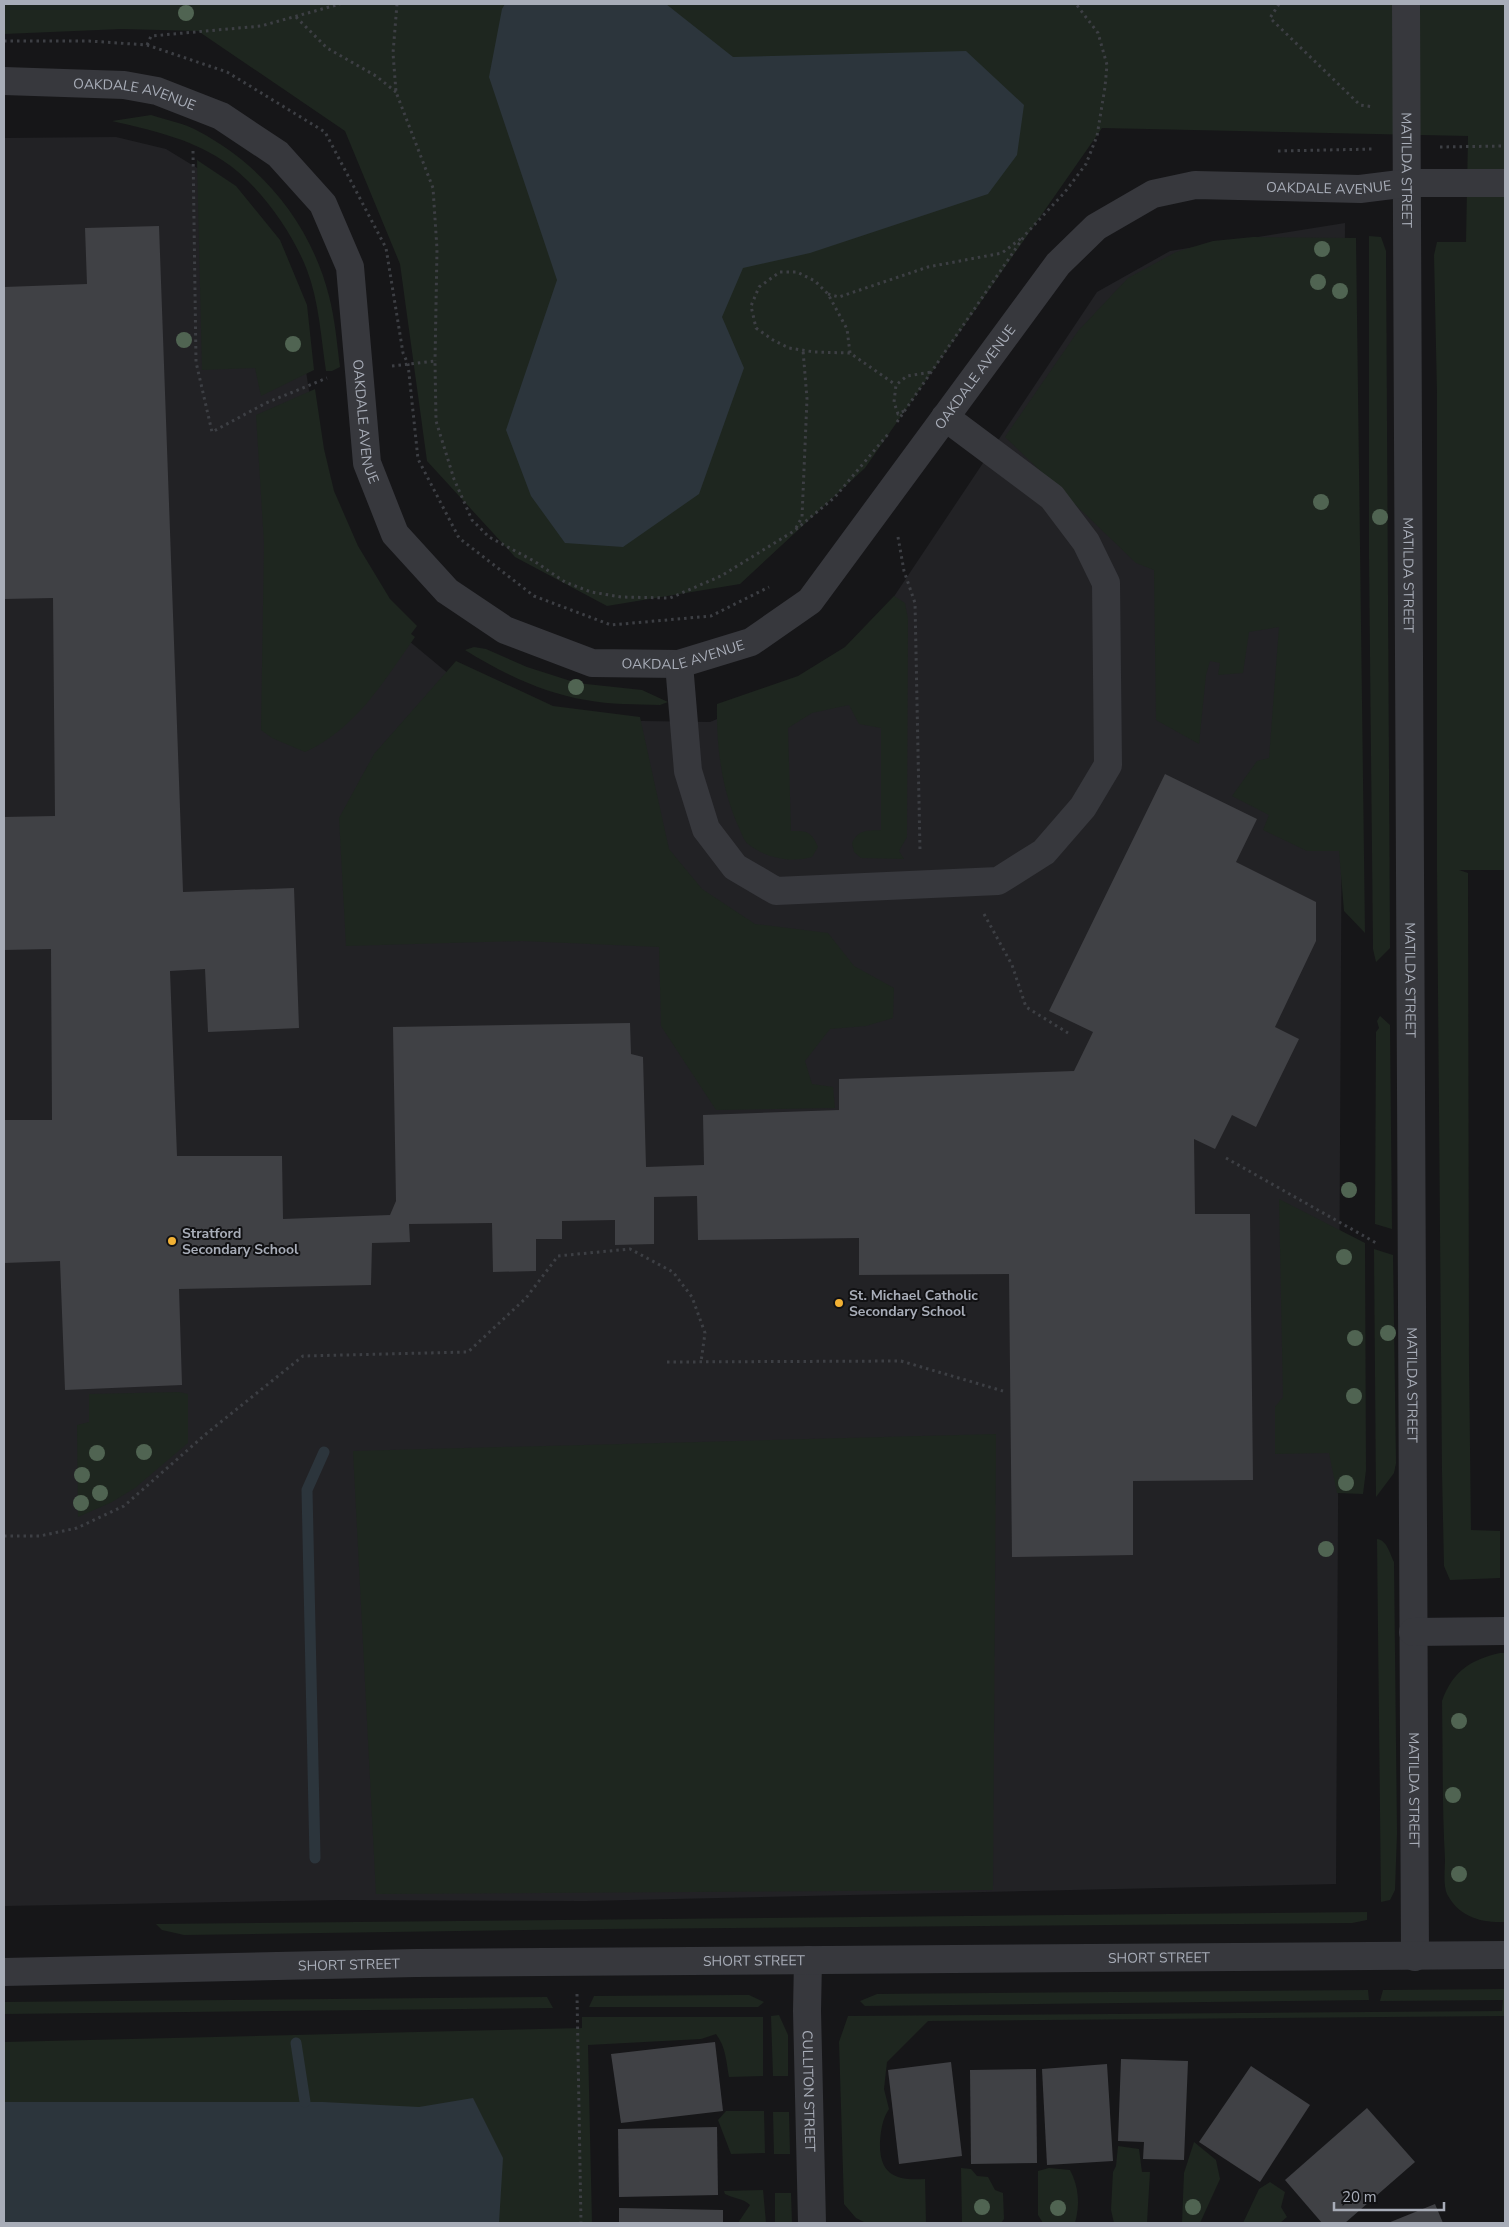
<svg xmlns="http://www.w3.org/2000/svg" width="1509" height="2227" font-family="'Nunito Sans',sans-serif">
  <style>
    .built { fill: #222225 }
    .green { fill: #1e261f }
    .water { fill: #2c353c }
    .lines { fill: none; stroke-linecap: round; stroke-linejoin: round }
    .stream { stroke: #2c353c; stroke-width: 11 }
    .building { fill: #404145 }
    .path { stroke: #3d3f44; stroke-width: 3; stroke-dasharray: 2.5 4; stroke-linecap: butt }
    .minor { stroke: #37383d; stroke-width: 28 }
    .tree { fill: #506452 }
    .poi-dot { fill: #f2b134; stroke: #111113; stroke-width: 2 }
    .labels { text-anchor: middle; dominant-baseline: central; stroke-width: 4; stroke-linejoin: round; paint-order: stroke }
    .street-label { font-size: 14px; fill: #a8adb8; stroke: #111113 }
    .poi-label { font-size: 14px; font-weight: bold; fill: #a8adb8; stroke: #111113; text-anchor: start }
  </style>
  <rect width="100%" height="100%" fill="#161618"/>
  <!-- built -->
  <polygon class="built" points="116,137 166,149 225,185 294,292 338,582 503,719 710,722 849,664 1097,292 1170,251 1345,223 1336,1884 585,1901 341,1900 4,1906 4,138"/>
  <!-- green -->
  <g class="green">
    <polygon points="4,4 1505,4 1505,870 1459,870 1468,873 1469,1364 1471,1530 1500,1531 1500,1578 1450,1580 1444,1566 1442,1472 1437,872 1437,393 1434,255 1437,242 1466,242 1468,136 1102,128 865,468 740,584 607,606 515,557 427,461 400,264 345,131 198,31 122,29 4,34"/>
    <path d="M151,115C166,120 184,123 198,131C263,165 311,225 329,296C335,319 337,344 340,367L332,371H326C321,338 319,301 307,270C292,231 258,183 222,160C189,138 150,130 112,121Z"/>
    <polygon points="197,160 236,186 280,240 307,305 314,370 261,396 255,368 202,370"/>
    <polygon points="1369,236 1381,237 1386,251 1390,948 1376,962 1373,949 1369,556"/>
    <polygon points="1253,237 1356,238 1365,933 1344,911 1339,851 1307,851 1263,830 1269,815 1232,796 1257,761 1269,758 1279,627 1249,632 1243,673 1218,675 1220,663 1210,661 1206,675 1199,744 1156,720 1154,570 1136,563 1005,437 1078,331 1128,278 1176,252 1213,241"/>
    <path d="M315,389L324,449L334,491L358,546L390,599L417,626L411,634L415,637C384,681 356,729 305,752L272,738L261,730L264,543L256,415Z"/>
    <path d="M894,596L905,603L908,619L907,837L899,851L904,859L861,858L854,852L852,843C859,829 866,831 881,830V728L859,724L849,705L812,713L788,728L791,831C807,831 811,831 818,847L812,857C791,863 765,858 748,844C744,841 742,834 740,830C722,792 716,747 717,704L798,676L845,647Z"/>
    <path d="M474,647L486,649L527,667L577,683L642,690L668,702L660,705C636,704 610,705 586,700C543,693 502,673 465,650Z"/>
    <polygon points="456,661 553,706 640,717 669,849 702,889 755,924 828,933 854,966 894,988 893,1018 866,1026 830,1029 805,1061 812,1084 833,1087 835,1108 716,1110 661,1026 659,947 522,941 346,946 339,818 374,754"/>
    <polygon points="1380,1016 1390,1025 1392,1229 1375,1224 1376,1032 1379,1028 1377,1021"/>
    <polygon points="1279,1199 1365,1243 1366,1470 1363,1494 1337,1493 1329,1453 1275,1454 1275,1407 1283,1397"/>
    <polygon points="1374,1249 1393,1255 1396,1463 1394,1473 1376,1497"/>
    <polygon points="179,1392 188,1394 188,1443 135,1488 112,1502 78,1517 77,1425 89,1422 89,1394"/>
    <polygon points="996,1434 993,1890 376,1894 353,1451"/>
    <path d="M1377,1539C1387,1540 1390,1554 1394,1562L1397,1833L1395,1890L1390,1900L1381,1902Z"/>
    <path d="M1500,1653H1505V1922C1481,1923 1459,1917 1447,1894C1443,1885 1445,1869 1445,1859C1442,1807 1443,1754 1442,1701C1453,1671 1470,1660 1500,1653Z"/>
    <polygon points="1367,1912 1367,1920 1352,1923 603,1929 184,1935 162,1930 156,1924"/>
    <path d="M1505,1989V2016L928,2021L887,2062L884,2089L889,2109C882,2120 881,2130 880,2142C879,2175 896,2181 925,2179L926,2223H866L856,2218L844,2204L839,2042L848,2016L1502,2011L1503,2000L1380,2001L1383,1990Z"/>
    <polygon points="1368,1990 1369,2000 865,2006 860,2001 877,1994"/>
    <polygon points="734,1995 749,1995 764,2002 758,2007 589,2007 594,1996"/>
    <polygon points="547,1997 553,2008 4,2014 4,2002"/>
    <polygon points="779,2015 788,2035 788,2076 773,2076 771,2016"/>
    <path d="M582,2017H763V2076L729,2077C726,2061 726,2047 716,2034L701,2039L588,2045L592,2223H4V2042L582,2028Z"/>
    <polygon points="726,2111 764,2111 765,2153 731,2154 718,2120"/>
    <polygon points="773,2112 789,2112 790,2154 774,2154"/>
    <polygon points="1194,2142 1216,2160 1220,2179 1200,2223 1182,2223 1184,2173"/>
    <polygon points="1118,2146 1139,2149 1142,2172 1150,2172 1147,2223 1114,2223 1111,2210 1113,2172 1116,2166"/>
    <polygon points="961,2168 971,2169 977,2176 988,2177 995,2190 1003,2193 1004,2219 1001,2223 962,2223"/>
    <path d="M1049,2168L1070,2170C1079,2187 1080,2205 1075,2223H1043L1038,2215V2171Z"/>
    <polygon points="1270,2182 1285,2192 1281,2207 1287,2217 1280,2223 1243,2223 1259,2189"/>
    <path d="M763,2190L766,2223H738L750,2205C743,2198 734,2199 725,2194L724,2191Z"/>
    <polygon points="775,2193 791,2193 792,2223 775,2223"/>
  </g>
  <!-- water -->
  <g class="water">
    <polygon points="505,4 666,4 733,57 966,51 1024,105 1017,155 988,194 810,253 743,268 722,317 744,368 699,494 623,547 565,543 531,496 506,430 557,280 489,77 502,9"/>
    <polygon points="473,2098 503,2158 499,2223 4,2223 4,2102 323,2102 419,2107"/>
  </g>
  <g class="lines">
    <!-- stream -->
    <g class="stream">
      <polyline points="315,1858 307,1490 324,1452"/>
      <polyline points="296,2043 305,2102"/>
    </g>
  </g>
  <!-- building -->
  <g class="building">
    <polygon points="159,226 183,892 294,888 299,1028 208,1032 205,969 170,971 177,1156 282,1156 283,1219 390,1215 396,1201 393,1027 630,1023 631,1054 643,1057 646,1167 704,1165 703,1115 839,1110 839,1079 1074,1071 1093,1032 1049,1011 1165,774 1257,819 1236,862 1316,902 1316,941 1275,1027 1299,1039 1256,1127 1232,1115 1215,1149 1194,1139 1195,1214 1250,1214 1253,1480 1133,1481 1133,1555 1012,1557 1009,1274 859,1275 859,1238 698,1240 697,1196 654,1197 654,1244 615,1245 615,1220 562,1221 562,1239 536,1239 536,1271 493,1272 492,1223 409,1224 410,1242 372,1243 371,1285 179,1289 182,1385 65,1390 60,1261 4,1263 4,1120 52,1120 51,949 4,950 4,817 55,816 53,598 4,599 4,287 87,284 85,228"/>
    <polygon points="715,2042 723,2111 621,2123 611,2054"/>
    <polygon points="1121,2059 1188,2061 1184,2160 1143,2159 1144,2142 1118,2141"/>
    <polygon points="951,2062 962,2156 899,2164 888,2070"/>
    <polygon points="1107,2064 1113,2161 1047,2165 1042,2069"/>
    <polygon points="1251,2066 1310,2105 1260,2182 1199,2142"/>
    <polygon points="1036,2069 1037,2163 971,2164 970,2070"/>
    <polygon points="1367,2108 1415,2162 1345,2223 1322,2223 1285,2180"/>
    <polygon points="717,2127 718,2195 619,2197 618,2129"/>
    <polygon points="1435,2204 1443,2223 1388,2223"/>
    <polygon points="619,2208 723,2210 723,2223 619,2223"/>
  </g>
  <g class="lines">
    <!-- path -->
    <g class="path">
      <polyline points="397,4 393,53 396,92 433,188 437,249 435,361"/>
      <polyline points="1279,4 1270,18 1360,105 1374,107"/>
      <polyline points="296,17 327,48 376,76 396,92"/>
      <polyline points="4,41 89,41 147,45 227,72 325,132 386,248 403,353 408,364 418,459 459,538 534,596 611,625 711,616 769,587"/>
      <polyline points="147,45 151,36 261,26 340,4"/>
      <polyline points="1440,147 1505,146"/>
      <polyline points="193,151 196,362 212,432 266,403 327,378"/>
      <polyline points="1278,151 1374,149"/>
      <polyline points="828,294 839,297 928,267 1002,253 1023,237"/>
      <polyline points="850,353 847,329 828,294 815,281 797,272 780,272 759,287 751,306 756,328 773,340 789,348 814,352 850,353 896,385"/>
      <polyline points="392,366 435,361 436,421 454,479 472,520 489,537 534,561 565,582 591,592 621,597 670,598 721,576 794,531 835,497 889,433"/>
      <polyline points="904,411 898,414 894,402 896,385 907,376 932,372"/>
      <polyline points="897,422 1025,235 1065,192 1086,164 1097,136 1105,87 1107,65 1098,33 1076,4"/>
      <polyline points="796,528 802,517 807,399 803,350"/>
      <polyline points="898,537 904,571 915,603 920,851"/>
      <polyline points="984,914 1012,965 1026,1007 1068,1033"/>
      <polyline points="1226,1158 1378,1244"/>
      <polyline points="667,1362 901,1361 1003,1391"/>
      <polyline points="4,1536 40,1536 77,1528 124,1506 207,1433 303,1356 468,1352 526,1298 558,1256 630,1249 673,1272 692,1297 705,1333 701,1362"/>
      <polyline points="577,1994 581,2223"/>
    </g>
    <!-- minor -->
    <g class="minor">
      <path id="s1" d="M1406,4L1415,1957"/>
      <path id="s2" d="M4,81L124,85L157,91L221,116L278,154L323,204L350,267L367,463L395,534L447,591L505,630L592,663L679,664L751,642L810,601L1058,264L1096,227L1153,194L1195,185L1360,189L1408,183H1505"/>
      <polyline points="679,664 688,771 706,829 735,867 776,891 998,881 1044,852 1083,807 1108,765 1106,583 1086,542 1052,497 945,417"/>
      <polyline points="1413,1632 1505,1631"/>
      <path id="s3" d="M808,1960L807,2011L812,2223"/>
      <path id="s4" d="M4,1972L416,1963L1505,1955"/>
    </g>
  </g>
  <!-- trees -->
  <g class="tree">
    <circle cx="186" cy="13" r="8"/>
    <circle cx="1322" cy="249" r="8"/>
    <circle cx="1318" cy="282" r="8"/>
    <circle cx="1340" cy="291" r="8"/>
    <circle cx="184" cy="340" r="8"/>
    <circle cx="293" cy="344" r="8"/>
    <circle cx="1321" cy="502" r="8"/>
    <circle cx="1380" cy="517" r="8"/>
    <circle cx="576" cy="687" r="8"/>
    <circle cx="1349" cy="1190" r="8"/>
    <circle cx="1344" cy="1257" r="8"/>
    <circle cx="1388" cy="1333" r="8"/>
    <circle cx="1355" cy="1338" r="8"/>
    <circle cx="1354" cy="1396" r="8"/>
    <circle cx="144" cy="1452" r="8"/>
    <circle cx="97" cy="1453" r="8"/>
    <circle cx="82" cy="1475" r="8"/>
    <circle cx="1346" cy="1483" r="8"/>
    <circle cx="100" cy="1493" r="8"/>
    <circle cx="81" cy="1503" r="8"/>
    <circle cx="1326" cy="1549" r="8"/>
    <circle cx="1459" cy="1721" r="8"/>
    <circle cx="1453" cy="1795" r="8"/>
    <circle cx="1459" cy="1874" r="8"/>
    <circle cx="982" cy="2207" r="8"/>
    <circle cx="1193" cy="2207" r="8"/>
    <circle cx="1058" cy="2208" r="8"/>
  </g>
  <!-- markers -->
  <g class="poi-dot">
    <circle cx="172" cy="1241" r="5"/>
    <circle cx="839" cy="1303" r="5"/>
  </g>
  <g class="labels">
    <!-- street labels -->
    <g class="street-label">
      <text stroke="none"><textPath href="#s2" startOffset="132">OAKDALE AVENUE</textPath></text>
      <text stroke="none"><textPath href="#s1" startOffset="166">MATILDA STREET</textPath></text>
      <text stroke="none"><textPath href="#s2" startOffset="1888">OAKDALE AVENUE</textPath></text>
      <text stroke="none"><textPath href="#s2" startOffset="1452">OAKDALE AVENUE</textPath></text>
      <text stroke="none"><textPath href="#s2" startOffset="582">OAKDALE AVENUE</textPath></text>
      <text stroke="none"><textPath href="#s1" startOffset="571">MATILDA STREET</textPath></text>
      <text stroke="none"><textPath href="#s2" startOffset="1032">OAKDALE AVENUE</textPath></text>
      <text stroke="none"><textPath href="#s1" startOffset="976">MATILDA STREET</textPath></text>
      <text stroke="none"><textPath href="#s1" startOffset="1381">MATILDA STREET</textPath></text>
      <text stroke="none"><textPath href="#s1" startOffset="1786">MATILDA STREET</textPath></text>
      <text stroke="none"><textPath href="#s4" startOffset="1155">SHORT STREET</textPath></text>
      <text stroke="none"><textPath href="#s4" startOffset="750">SHORT STREET</textPath></text>
      <text stroke="none"><textPath href="#s4" startOffset="345">SHORT STREET</textPath></text>
      <text stroke="none"><textPath href="#s3" startOffset="131">CULLITON STREET</textPath></text>
    </g>
    <!-- poi labels -->
    <g class="poi-label">
      <text x="182" y="1233">Stratford<tspan x="182" dy="16">Secondary School</tspan></text>
      <text x="849" y="1295">St. Michael Catholic<tspan x="849" dy="16">Secondary School</tspan></text>
    </g>
  </g>
  <!-- border -->
  <rect width="1509" height="2227" fill="none" stroke="#a8adb8" stroke-width="10"/>
  <!-- scale -->
  <path d="M1334 2202v8h110v-8" fill="none" stroke="#a8adb8" stroke-width="2.5"/>
  <text x="1342" y="2202" font-size="15" fill="#a8adb8" stroke="#111113" stroke-width="4" paint-order="stroke">20 m</text>
</svg>
